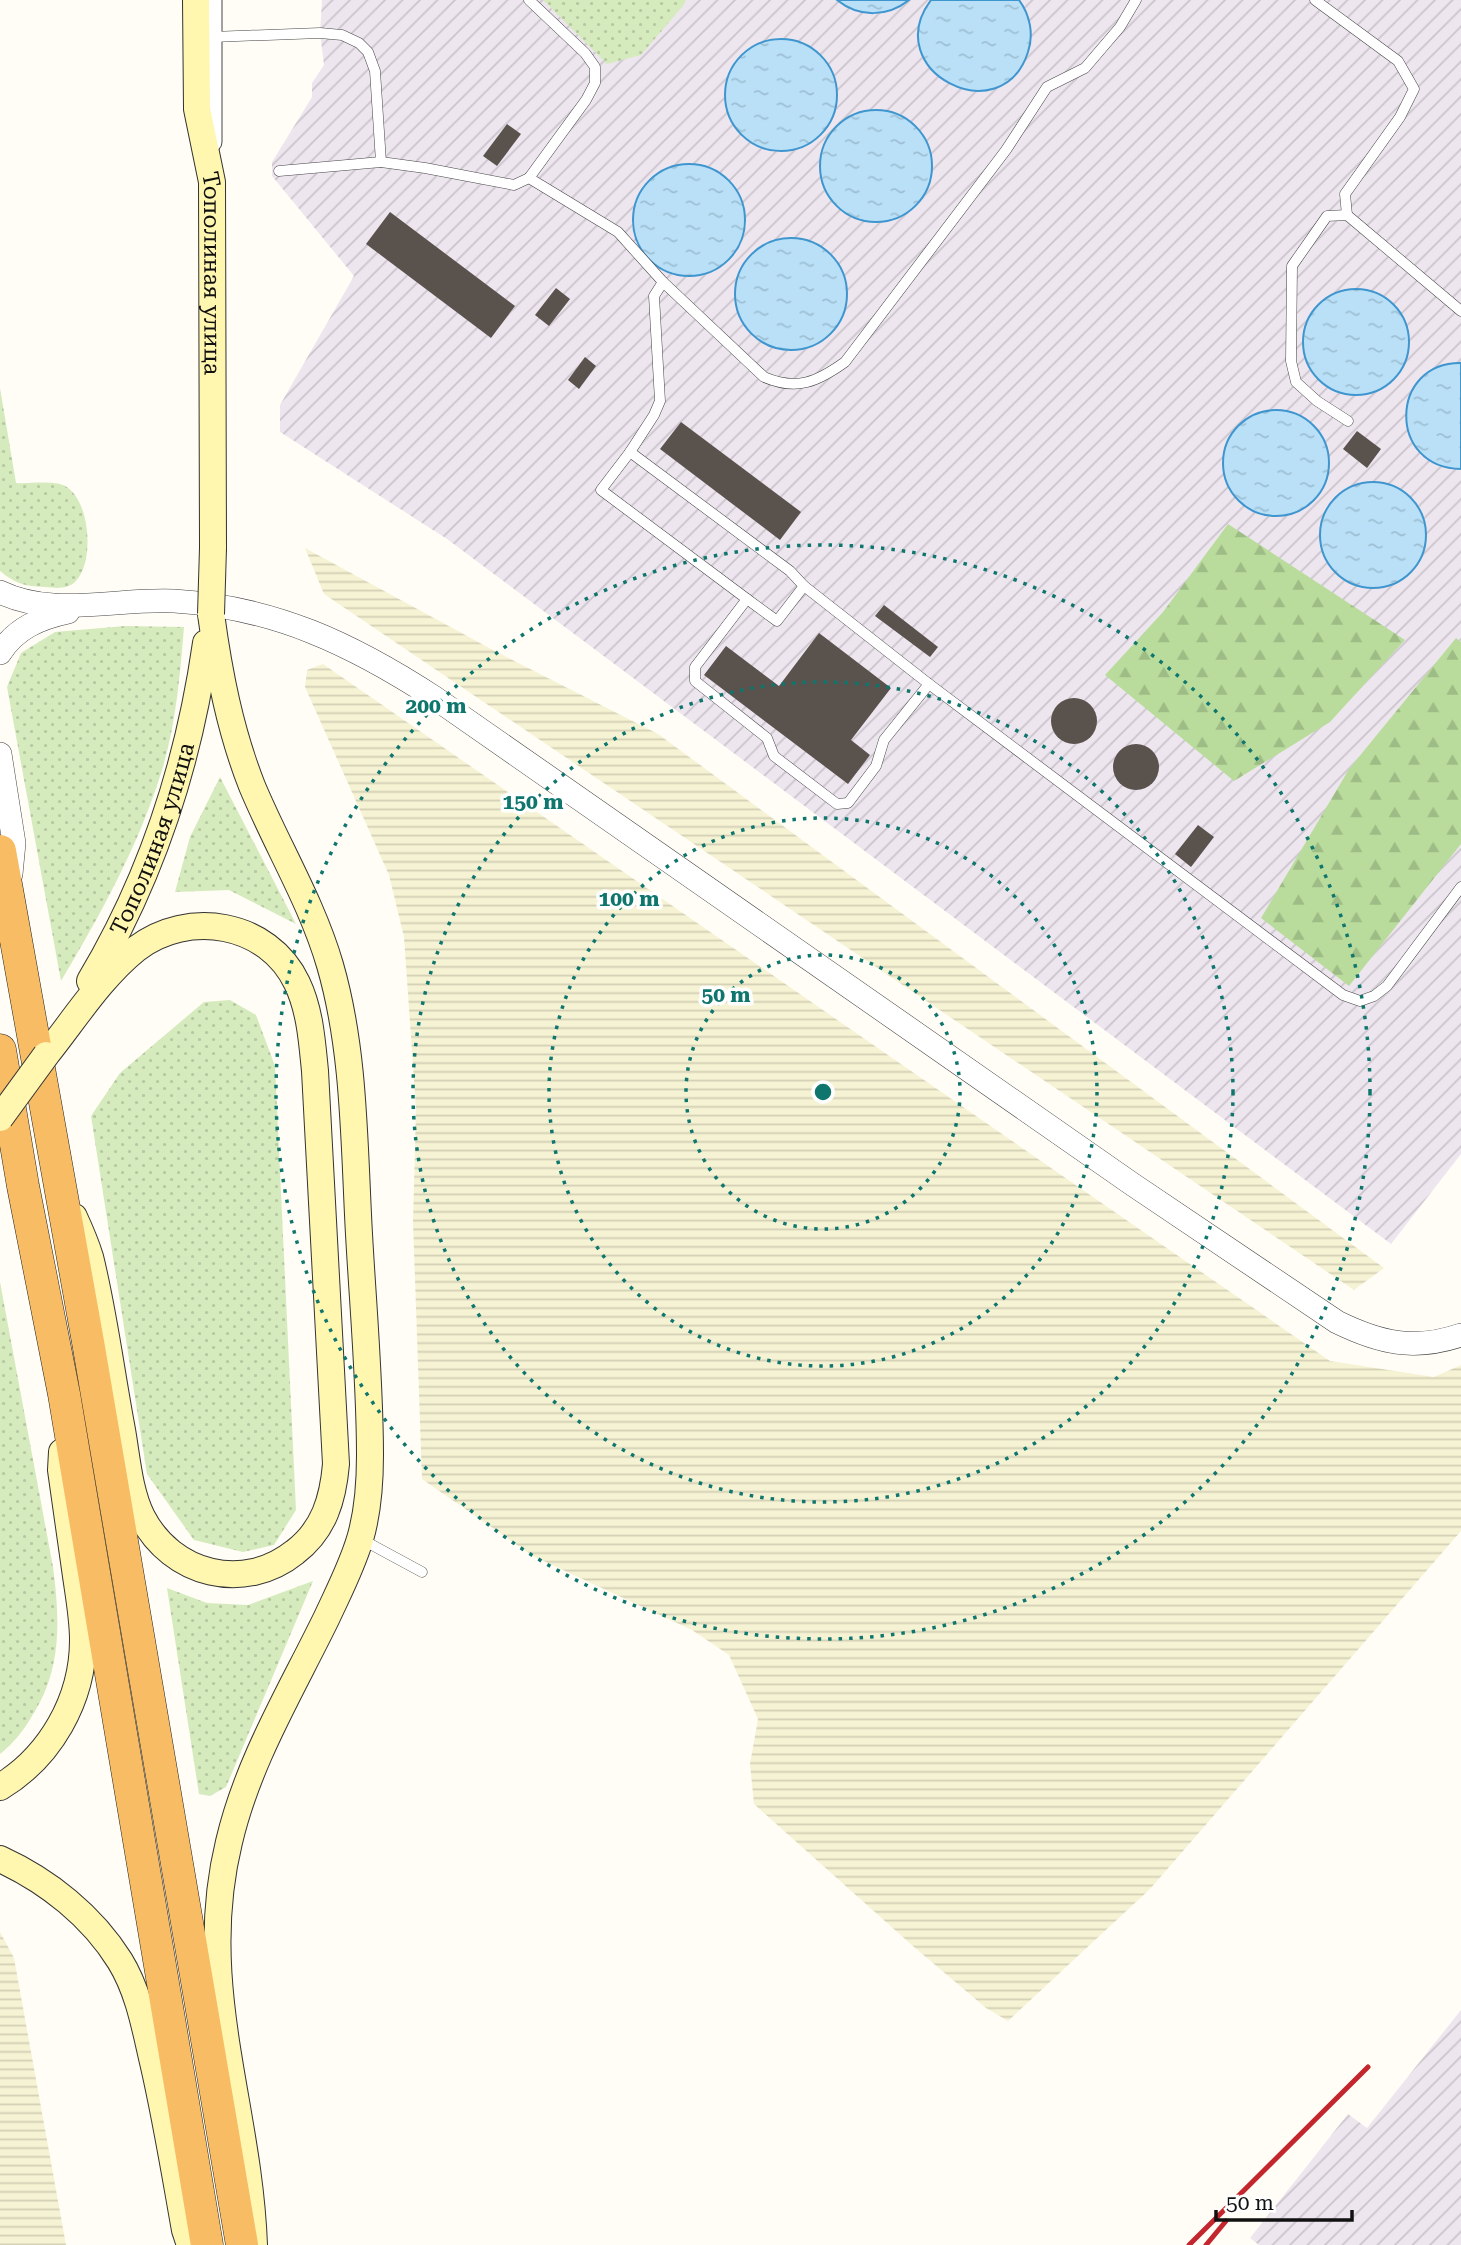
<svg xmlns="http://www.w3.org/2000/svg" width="1461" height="2245" font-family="'Roboto Serif',serif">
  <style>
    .industrial { fill: url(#industrial-furrows) }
    .farmland { fill: url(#farmland-rules) }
    .grass { fill: url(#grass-dots) }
    .forest { fill: url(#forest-firs) }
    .water { fill: url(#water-ripples); stroke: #3f96cf; stroke-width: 2 }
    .building { fill: #5a524d }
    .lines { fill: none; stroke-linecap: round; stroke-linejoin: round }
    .service-casing { stroke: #444; stroke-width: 11 }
    .minor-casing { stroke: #444; stroke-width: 21 }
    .tertiary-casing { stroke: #444; stroke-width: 24 }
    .secondary-casing { stroke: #333; stroke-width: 28 }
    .trunk-casing { stroke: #222; stroke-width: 33 }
    .service { stroke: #fff; stroke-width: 10 }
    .minor { stroke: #fff; stroke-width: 19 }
    .tertiary { stroke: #fff; stroke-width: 23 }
    .secondary { stroke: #fff6b0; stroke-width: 26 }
    .trunk { stroke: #f7bc64; stroke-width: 32 }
    .rail { stroke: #c4262e; stroke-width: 5 }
    .secondary-bridge-casing { stroke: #333; stroke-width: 28; stroke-linecap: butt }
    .secondary-bridge { stroke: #fff6b0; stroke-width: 26 }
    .ring { fill: none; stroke: #0f766e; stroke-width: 3.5; stroke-dasharray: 3.5 7 }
    .labels { text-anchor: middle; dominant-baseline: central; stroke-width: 7; stroke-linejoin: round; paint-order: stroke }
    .street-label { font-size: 23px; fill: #111; stroke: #fff }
    .centre { fill: #0f766e; stroke: #fff; stroke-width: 3.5 }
    .ring-label { font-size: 21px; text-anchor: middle; font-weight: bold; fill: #0f766e; stroke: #fff; stroke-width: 7; stroke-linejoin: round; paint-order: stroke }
  </style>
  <defs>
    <pattern id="industrial-furrows" width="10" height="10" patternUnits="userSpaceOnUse" patternTransform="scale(1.75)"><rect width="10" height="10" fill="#eee6ef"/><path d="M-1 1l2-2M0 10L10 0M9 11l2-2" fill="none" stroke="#cbc4cc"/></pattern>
    <pattern id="farmland-rules" width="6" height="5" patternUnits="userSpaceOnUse" patternTransform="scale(1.75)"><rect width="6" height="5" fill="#f6f3d4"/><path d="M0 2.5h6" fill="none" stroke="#d2cfb5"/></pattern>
    <pattern id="grass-dots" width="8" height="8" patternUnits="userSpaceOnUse" patternTransform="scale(1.75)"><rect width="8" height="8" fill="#d5ebbd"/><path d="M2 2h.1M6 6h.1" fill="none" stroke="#b6c8a1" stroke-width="1.8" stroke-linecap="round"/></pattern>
    <pattern id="forest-firs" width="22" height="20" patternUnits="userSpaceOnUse" patternTransform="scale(1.75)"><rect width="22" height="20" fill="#b9dc9c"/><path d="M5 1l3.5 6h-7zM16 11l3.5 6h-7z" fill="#9ebc85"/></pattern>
    <pattern id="water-ripples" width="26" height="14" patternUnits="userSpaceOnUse" patternTransform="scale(1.75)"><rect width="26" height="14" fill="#b9e0f7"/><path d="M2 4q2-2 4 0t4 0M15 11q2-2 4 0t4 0" fill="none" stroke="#9ebfd3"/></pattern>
  </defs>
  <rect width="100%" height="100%" fill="#fffdf5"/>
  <!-- industrial -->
  <g class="industrial">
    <polygon points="322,0 1461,0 1461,1154 1391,1244 447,539 280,432 280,405 354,276 272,176 272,162 312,97 312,83 324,65 320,33"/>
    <polygon points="1461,2010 1461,2245 1259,2245 1250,2238 1348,2114 1367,2128"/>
  </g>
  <!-- farmland -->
  <g class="farmland">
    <polygon points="305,548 491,649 658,734 1384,1268 1354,1290 324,594"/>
    <polygon points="323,664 1330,1361 1434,1377 1461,1365 1461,1531 1150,1889 1008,2021 986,2008 914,1947 754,1804 750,1764 758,1719 729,1655 692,1630 533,1556 422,1479 413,1222 416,1109 404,937 389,875 305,687 307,670"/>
    <polygon points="0,1932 14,1958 66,2245 0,2245"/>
  </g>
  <!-- grass -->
  <g class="grass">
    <polygon points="543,0 686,0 683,6 641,55 607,64"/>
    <path d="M0,388L16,483C30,484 53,480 65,486C90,499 95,561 76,581C67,590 55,588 45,587C24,586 16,584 0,571Z"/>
    <path d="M125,626L184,627C180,675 176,724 162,770C139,845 101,914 61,981L7,687L21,653L55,632Z"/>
    <polygon points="220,777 296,924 229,890 175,892 190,837"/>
    <polygon points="230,1000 256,1015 275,1066 296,1510 274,1545 243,1552 194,1540 147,1474 91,1116 120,1073 204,1002"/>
    <path d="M0,1282L53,1567C60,1620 62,1670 32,1716C24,1730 13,1744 0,1754Z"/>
    <polygon points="313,1581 226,1787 210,1796 199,1794 167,1588 207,1603 248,1605"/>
  </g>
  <!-- forest -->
  <g class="forest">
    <polygon points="1228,524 1405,640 1330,722 1234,781 1105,675 1163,612"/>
    <polygon points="1456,638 1461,642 1461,844 1349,986 1261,918 1349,769"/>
  </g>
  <!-- water -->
  <g class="water">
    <path d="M837,0H909C888,17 859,18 837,0Z"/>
    <path d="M931,0H1019C1030,15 1034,34 1028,52C1002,134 878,71 931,0Z"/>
    <circle cx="781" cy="95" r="56"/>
    <circle cx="876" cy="166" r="56"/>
    <circle cx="689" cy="220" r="56"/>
    <circle cx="791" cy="294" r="56"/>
    <circle cx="1356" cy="342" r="53"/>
    <path d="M1461,363V469C1387,468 1389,362 1461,363Z"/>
    <circle cx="1276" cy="463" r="53"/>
    <circle cx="1373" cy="535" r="53"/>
  </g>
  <!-- building -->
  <g class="building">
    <polygon points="507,124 521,134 497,166 483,156"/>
    <polygon points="390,212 515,306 491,338 366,244"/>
    <polygon points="556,288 570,299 549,326 535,315"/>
    <polygon points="585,357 596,366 579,389 568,380"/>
    <polygon points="681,422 801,512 780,540 660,449"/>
    <polygon points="1357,431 1381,449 1367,468 1343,449"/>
    <polygon points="884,605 938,647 930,657 875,616"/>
    <polygon points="819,633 891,688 851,740 870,755 848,784 704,675 726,646 779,686"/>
    <circle cx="1074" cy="721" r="23"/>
    <circle cx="1136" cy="767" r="23"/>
    <polygon points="1198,825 1214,837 1191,867 1175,854"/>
  </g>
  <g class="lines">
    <!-- service casing -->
    <g class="service-casing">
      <g id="service">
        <polyline points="1315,0 1398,61 1414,89 1400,117 1345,194 1347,215"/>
        <path d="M212,37L320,33L342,35L359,43L368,52L375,71L381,162L425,168L514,185L529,178L618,232L663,282L764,377C797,391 817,382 845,362L1006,150L1047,87L1085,68L1120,27L1136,0"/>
        <polyline points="279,171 381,162"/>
        <polyline points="529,178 586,100 595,83 595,67 585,53 529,0"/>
        <polyline points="663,282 654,296 660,401 654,415 630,452 790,571 804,586 929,684 1343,995 1360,1001 1374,996 1387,986 1461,887"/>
        <polyline points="1348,421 1317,401 1296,382 1291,361 1292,266 1327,216 1347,215 1461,311"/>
        <polyline points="630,452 601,490 747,599"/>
        <polyline points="804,586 777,621 747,599 695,667 695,681 767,738 774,756 837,804 848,803 876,766 884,740 929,684"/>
        <polyline points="361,1539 422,1572"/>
      </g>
    </g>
    <!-- minor casing -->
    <g class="minor-casing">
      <polyline id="minor" points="212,0 212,142"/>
    </g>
    <!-- tertiary casing -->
    <g class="tertiary-casing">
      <g id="tertiary">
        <path d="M0,592C53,618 117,598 174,601C274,607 352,644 435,698L1132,1184L1337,1322C1380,1343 1414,1351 1461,1335"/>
        <path d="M0,653C16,628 40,618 68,612"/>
        <polyline points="0,754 14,843 11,874"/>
      </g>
    </g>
    <!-- secondary casing -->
    <g class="secondary-casing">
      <g id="secondary">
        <path id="s1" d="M196,0L197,109L212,182L213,548"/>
        <path d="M211,614C219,673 230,730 252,786C277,846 312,903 330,965C355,1051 354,1145 359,1234C363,1307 370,1382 370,1455C370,1483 368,1512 360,1539C352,1566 339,1591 327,1617C291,1691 248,1761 229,1842C194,1985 249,2105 254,2245"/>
        <path id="s2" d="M90,981C152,877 189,762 206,643"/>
        <path d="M46,1055C74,1020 101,977 136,949C188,909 268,922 297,983C310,1010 312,1041 315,1071L336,1464C333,1499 324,1530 295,1552C244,1593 172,1575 142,1517C129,1491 127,1458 122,1430C111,1372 104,1313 90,1257C86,1244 80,1230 74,1217"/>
        <path d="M0,1787C50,1757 83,1700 83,1640C83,1619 79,1597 76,1576C71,1541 66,1506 61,1470L62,1452"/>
        <path d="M0,1859C48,1881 92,1916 120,1961C139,1992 145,2028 153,2062C166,2118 175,2174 185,2230L190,2245"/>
      </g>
    </g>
    <!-- trunk casing -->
    <g class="trunk-casing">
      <g id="trunk">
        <polyline points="0,851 88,1342 242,2245"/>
        <polyline points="0,1050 23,1186 64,1394 207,2245"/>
      </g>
    </g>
    <!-- service -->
    <use href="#service" class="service"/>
    <!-- minor -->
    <use href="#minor" class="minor"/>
    <!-- tertiary -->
    <use href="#tertiary" class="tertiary"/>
    <!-- secondary -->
    <use href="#secondary" class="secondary"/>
    <!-- trunk -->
    <use href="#trunk" class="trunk"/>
    <!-- rail -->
    <g class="rail">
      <polyline points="1189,2245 1368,2067"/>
      <polyline points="1206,2245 1226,2221"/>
    </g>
    <!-- secondary-bridge casing -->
    <g class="secondary-bridge-casing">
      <g id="secondary-bridge">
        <polyline points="211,614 213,548"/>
        <polyline points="0,1118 46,1055"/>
      </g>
    </g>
    <!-- secondary-bridge -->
    <use href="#secondary-bridge" class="secondary-bridge"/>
  </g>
  <!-- distance rings -->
  <g class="ring">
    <circle cx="823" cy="1092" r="137"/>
    <circle cx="823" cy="1092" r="274"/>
    <circle cx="823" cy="1092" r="410"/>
    <circle cx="823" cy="1092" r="547"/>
  </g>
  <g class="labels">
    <!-- street labels -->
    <g class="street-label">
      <text stroke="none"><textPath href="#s1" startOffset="275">Тополиная улица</textPath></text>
      <text stroke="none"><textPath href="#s2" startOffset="156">Тополиная улица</textPath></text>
    </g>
  </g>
  <circle cx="823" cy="1092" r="10" class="centre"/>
  <g class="ring-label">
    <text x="436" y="713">200 m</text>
    <text x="533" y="809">150 m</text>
    <text x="629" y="906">100 m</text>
    <text x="726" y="1002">50 m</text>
  </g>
  <!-- scale -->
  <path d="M1216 2210v10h136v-10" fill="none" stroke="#111111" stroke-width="3.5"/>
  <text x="1226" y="2210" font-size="21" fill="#111111" stroke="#ffffff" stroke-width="5" paint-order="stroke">50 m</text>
</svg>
